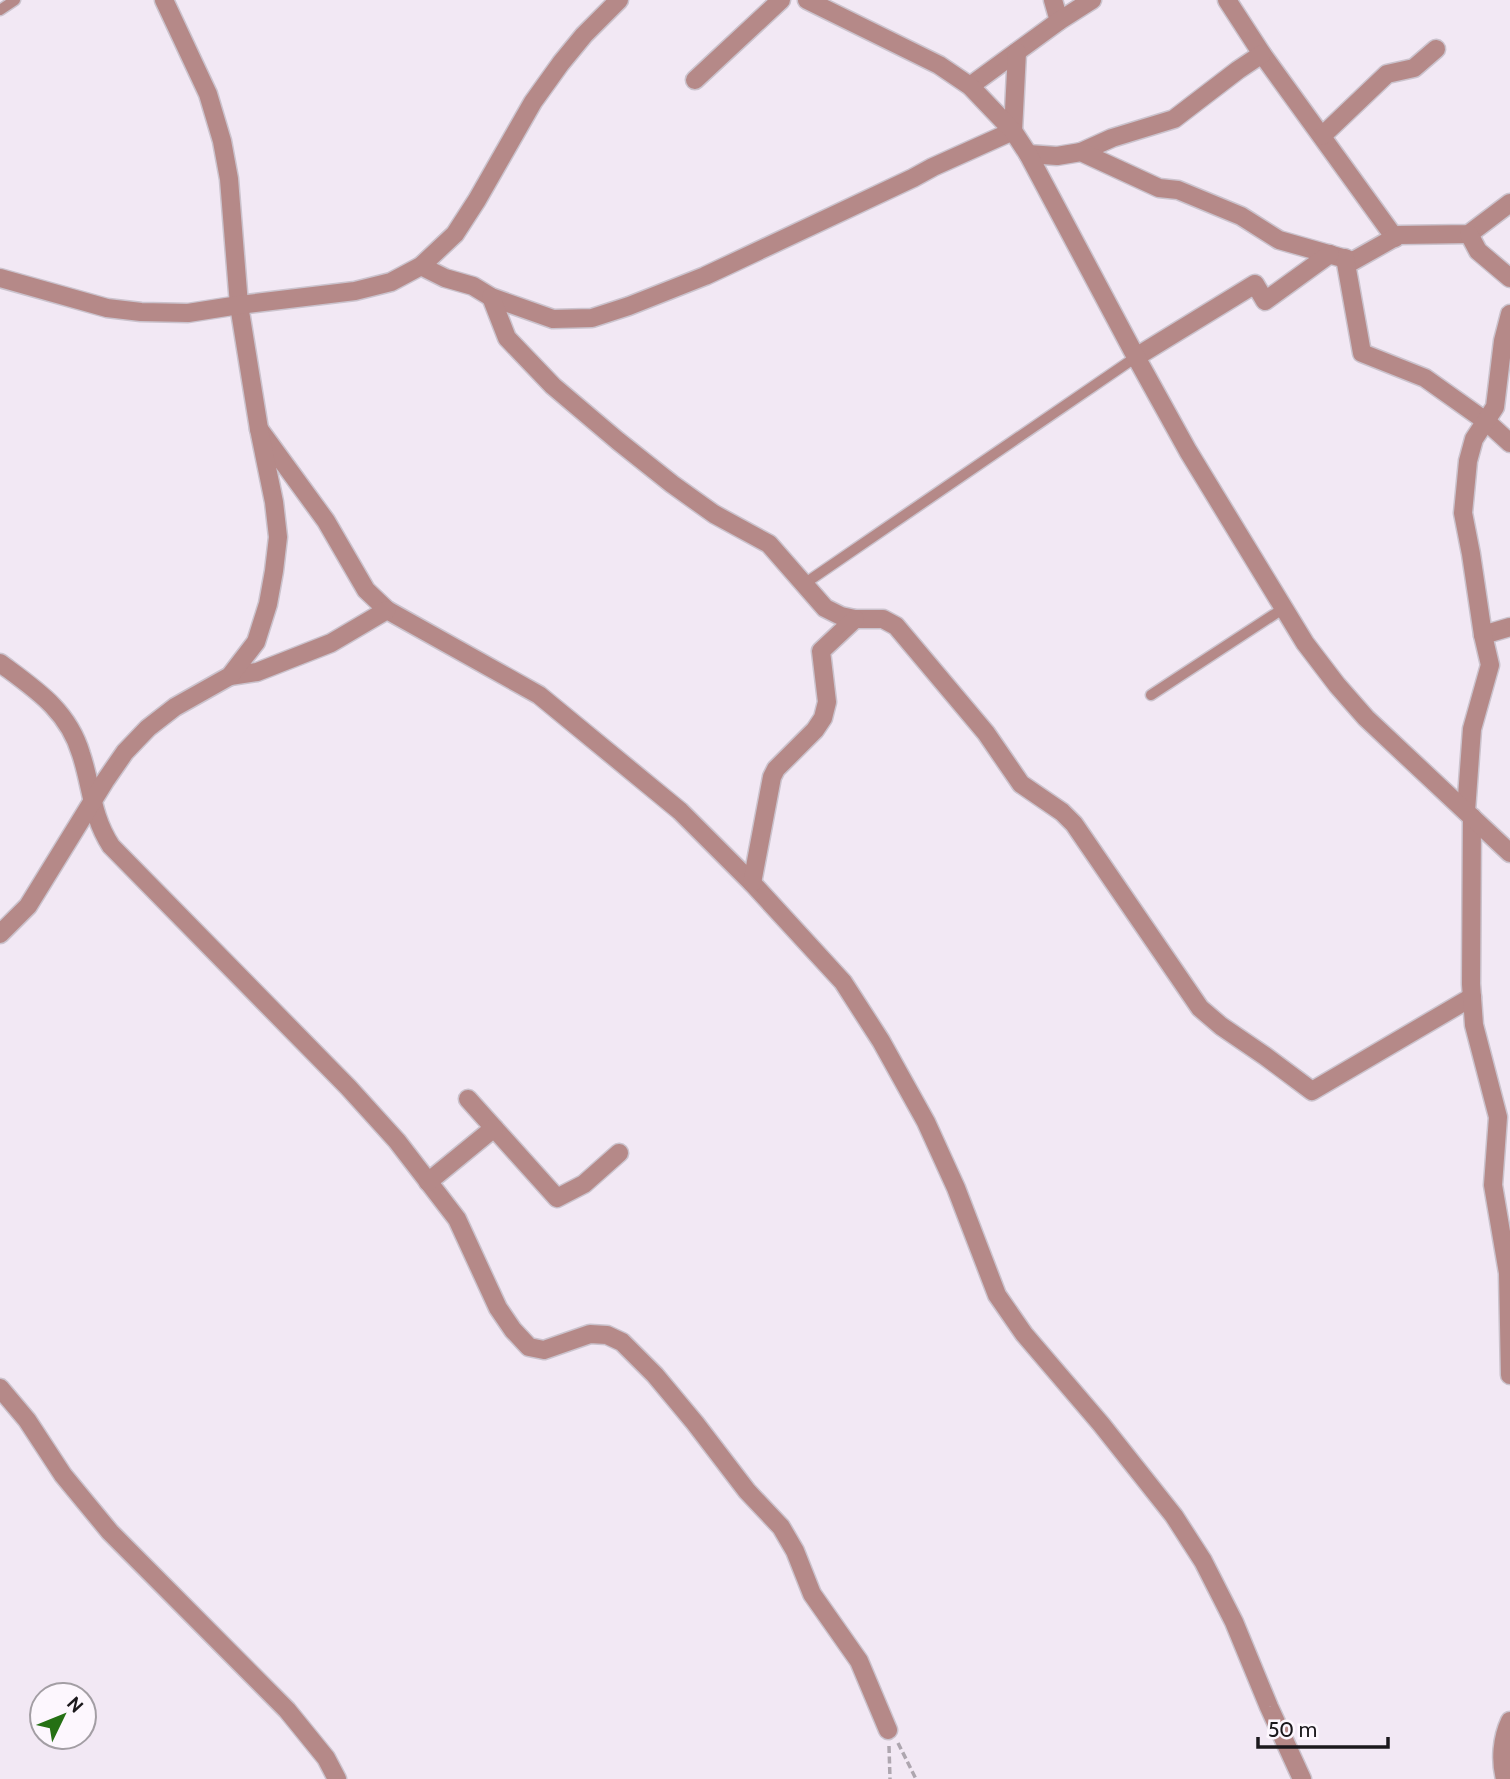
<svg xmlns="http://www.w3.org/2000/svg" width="1510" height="1779" font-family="Cabin,sans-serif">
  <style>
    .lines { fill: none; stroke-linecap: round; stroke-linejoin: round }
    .service-casing { stroke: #cbc3cd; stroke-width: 13 }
    .minor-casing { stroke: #cbc3cd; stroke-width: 21 }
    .tertiary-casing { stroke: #cbc3cd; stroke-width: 21 }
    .path { stroke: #aea6af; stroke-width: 3.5; stroke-dasharray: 7 3.5; stroke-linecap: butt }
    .service { stroke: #b58988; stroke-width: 10 }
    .minor { stroke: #b58988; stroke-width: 18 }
    .tertiary { stroke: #b58988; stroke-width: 18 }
  </style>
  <rect width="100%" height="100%" fill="#f2e8f4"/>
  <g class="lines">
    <!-- service casing -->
    <g class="service-casing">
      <g id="service">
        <polyline points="0,10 15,0"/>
        <polyline points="804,584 1136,357"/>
        <polyline points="1151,695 1284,608"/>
      </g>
    </g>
    <!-- minor casing -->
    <g class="minor-casing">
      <g id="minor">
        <polyline points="1053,0 1059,21"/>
        <polyline points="1227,0 1262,54 1395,238"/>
        <polyline points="695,80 781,0"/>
        <polyline points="970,86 1059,21 1092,0"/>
        <polyline points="1322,136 1387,74 1414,68 1436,49"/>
        <polyline points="1081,152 1112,138 1174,119 1238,70 1262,54"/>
        <polyline points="1028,154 1057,156 1081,152 1159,188 1178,190 1241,216 1279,240 1353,261 1399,235 1469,234 1510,203"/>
        <polyline points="1469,234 1478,251 1510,278"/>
        <polyline points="1345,258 1362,353 1425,378 1487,422 1510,443"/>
        <polyline points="421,266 445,278 473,286 491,297 553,319 592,318 629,306 705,276 913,178 933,167 1013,131 1017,52"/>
        <polyline points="491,297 507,338 553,386 618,441 672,484 714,514 769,544 825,608 841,616 855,619 883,619 896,626 986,733 1021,784 1062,812 1074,824 1200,1008 1221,1026 1265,1056 1312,1091 1472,997"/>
        <polyline points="1136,357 1255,284 1265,301 1330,254"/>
        <polyline points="259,429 326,521 366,590 387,610 539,695 680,811 752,883 843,982 881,1041 926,1122 956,1188 997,1295 1024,1334 1101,1424 1174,1516 1203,1561 1234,1622 1269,1707 1302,1779"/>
        <polyline points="1483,635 1510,627"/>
        <path d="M0,663C35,689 68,710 81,754C92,787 91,815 111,846L348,1087L397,1141L457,1219L498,1308L513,1330L529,1347L544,1350L590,1334L607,1335L622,1342L655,1375L695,1423L747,1491L781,1527L795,1551L812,1594L859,1661L888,1730"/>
        <polyline points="230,676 257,672 331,643 387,610"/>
        <polyline points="1466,811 1472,729 1490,665 1483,635 1471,554 1463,513 1468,461 1474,439 1495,407 1503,341 1510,314"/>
        <polyline points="1472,817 1471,984 1474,1025 1498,1117 1493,1185 1508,1273 1510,1375"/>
        <polyline points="752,883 772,777 776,769 815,730 823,718 827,702 821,651 855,619"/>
        <polyline points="0,934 28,906 105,781 125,752 148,728 175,707 230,676 256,642 268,604 274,571 278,537 274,502 259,429 239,305 229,179 222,141 208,94 164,0"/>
        <polyline points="468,1099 557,1198 584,1184 619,1153"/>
        <polyline points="428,1182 494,1128"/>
        <polyline points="0,1388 27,1420 63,1475 110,1532 287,1710 326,1758 337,1779"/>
        <path d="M1505,1779C1500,1760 1502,1738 1510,1721"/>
      </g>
    </g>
    <!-- tertiary casing -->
    <g class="tertiary-casing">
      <g id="tertiary">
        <polyline points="807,0 939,65 970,86 1013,131 1028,154 1136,357 1188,451 1305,643 1337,685 1366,718 1510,853"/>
        <polyline points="0,278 107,308 141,312 188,313 239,305 355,291 391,282 421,266 455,234 477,200 533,102 561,63 584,35 619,0"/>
      </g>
    </g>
    <!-- path -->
    <g class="path">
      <polyline points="898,1743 916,1779"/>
      <polyline points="889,1746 890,1779"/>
    </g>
    <!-- service -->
    <use href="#service" class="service"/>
    <!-- minor -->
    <use href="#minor" class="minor"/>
    <!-- tertiary -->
    <use href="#tertiary" class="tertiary"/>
  </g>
  <!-- north arrow -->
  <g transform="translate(63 1716) rotate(47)"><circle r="33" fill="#fdf7fe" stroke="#a39ea4" stroke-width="2"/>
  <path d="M0-5L12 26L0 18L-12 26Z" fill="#257014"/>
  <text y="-10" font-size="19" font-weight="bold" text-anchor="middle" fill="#1b181c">N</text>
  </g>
  <!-- scale -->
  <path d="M1258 1737v10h130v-10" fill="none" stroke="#1b181c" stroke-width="3.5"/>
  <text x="1268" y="1737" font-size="21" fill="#1b181c" stroke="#fdf7fe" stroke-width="5" paint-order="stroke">50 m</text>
</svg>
